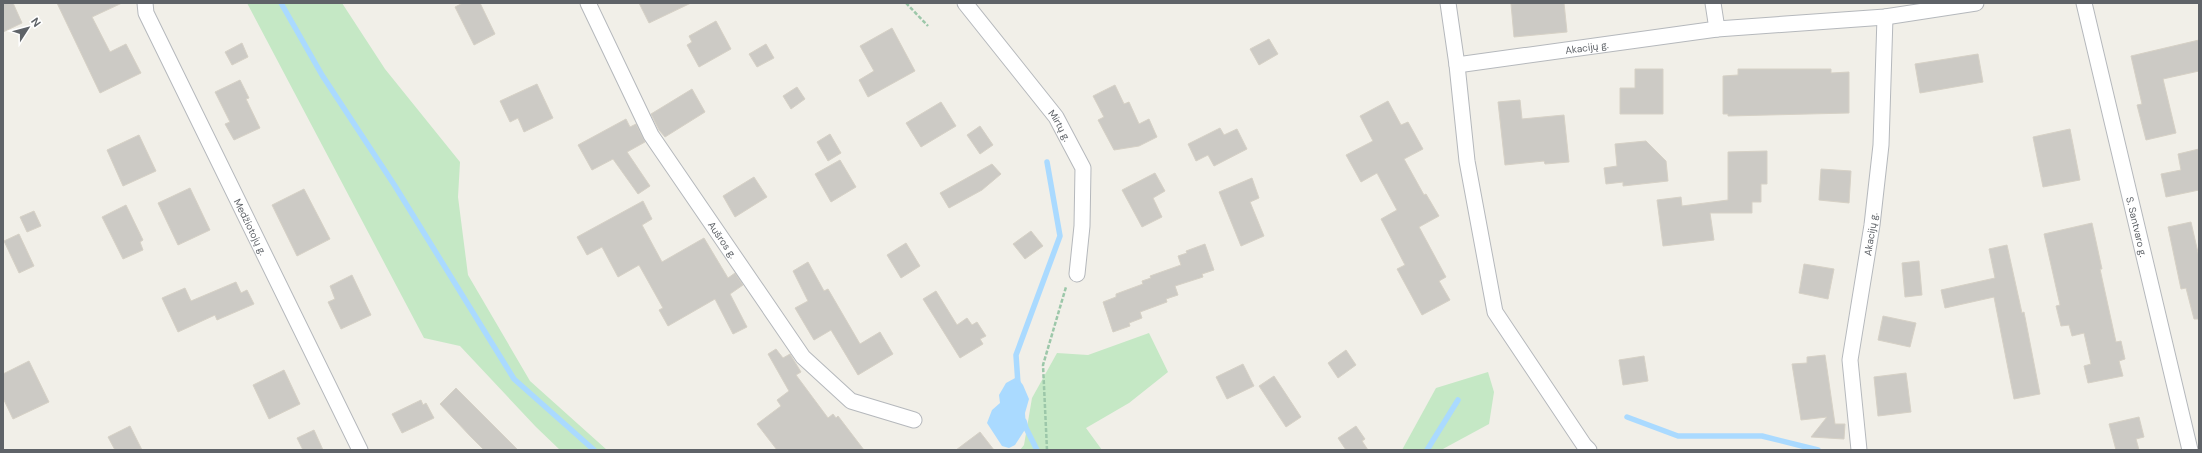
<svg xmlns="http://www.w3.org/2000/svg" width="2202" height="453" font-family="'DM Sans',sans-serif">
  <style>
    .green { fill: #c5e8c5 }
    .water { fill: #aadaff }
    .lines { fill: none; stroke-linecap: round; stroke-linejoin: round }
    .stream { stroke: #aadaff; stroke-width: 5.5 }
    .building { fill: #cccac5; stroke: #d6d1c6 }
    .street-casing { stroke: #b5b8bc; stroke-width: 17 }
    .path { stroke: #9cc7a9; stroke-width: 2.5; stroke-dasharray: 4 2; stroke-linecap: butt }
    .street { stroke: #fff; stroke-width: 15 }
    .labels { text-anchor: middle; dominant-baseline: central; stroke-width: 4; stroke-linejoin: round; paint-order: stroke }
    .street-label { font-size: 10px; fill: #5f6368; stroke: #fff }
  </style>
  <rect width="100%" height="100%" fill="#f1efe8"/>
  <!-- green -->
  <g class="green">
    <polygon points="247,3 342,3 385,69 460,162 458,197 468,275 530,381 607,450 560,450 536,427 460,346 424,338"/>
    <polygon points="1149,333 1168,372 1129,403 1086,428 1102,450 1020,450 1024,445 1032,398 1057,353 1088,355"/>
    <polygon points="1488,372 1494,392 1489,424 1441,450 1402,450 1436,388"/>
  </g>
  <!-- water -->
  <polygon class="water" points="1017,377 1023,385 1029,399 1025,413 1026,428 1015,445 1009,448 1002,446 987,423 992,410 1000,403 999,395 1006,383"/>
  <g class="lines">
    <!-- stream -->
    <g class="stream">
      <polyline points="281,3 322,75 395,186 514,379 594,450"/>
      <polyline points="1018,384 1016,355 1060,236 1047,162"/>
      <polyline points="1627,417 1678,436 1762,436 1818,450"/>
      <polyline points="1024,421 1026,428 1037,450"/>
      <polyline points="1427,450 1458,400"/>
    </g>
  </g>
  <!-- building -->
  <g class="building">
    <polygon points="3,3 13,3 22,23 3,32"/>
    <polygon points="57,3 122,3 92,17 110,52 126,44 141,73 100,93"/>
    <polygon points="463,3 480,3 495,34 474,45 455,7"/>
    <polygon points="639,3 691,3 649,23"/>
    <polygon points="1523,3 1564,3 1567,32 1514,37 1511,4"/>
    <polygon points="716,21 731,49 699,67 687,45 692,42 689,36"/>
    <polygon points="892,28 915,71 868,97 859,80 874,71 860,46"/>
    <polygon points="1269,39 1278,54 1259,65 1250,49"/>
    <polygon points="2199,40 2199,71 2163,79 2176,133 2146,140 2137,105 2142,104 2131,56"/>
    <polygon points="242,43 248,57 232,65 225,52"/>
    <polygon points="766,44 774,58 757,67 749,54"/>
    <polygon points="1978,54 1983,82 1920,93 1915,64"/>
    <polygon points="1635,69 1663,69 1663,114 1620,114 1620,88 1635,88"/>
    <polygon points="1738,69 1831,69 1831,73 1849,72 1849,113 1728,116 1728,114 1723,114 1723,76 1738,75"/>
    <polygon points="240,80 249,98 246,99 260,128 234,140 225,124 230,122 215,92"/>
    <polygon points="537,84 553,118 524,132 518,118 510,122 500,101"/>
    <polygon points="1115,85 1124,104 1129,102 1139,124 1149,119 1157,137 1139,146 1114,150 1098,120 1104,117 1093,96"/>
    <polygon points="797,87 805,99 791,109 783,96"/>
    <polygon points="692,89 705,112 665,137 659,130 651,114"/>
    <polygon points="1520,100 1522,119 1564,115 1569,162 1545,164 1544,161 1505,165 1498,102"/>
    <polygon points="1388,101 1401,125 1408,122 1423,149 1404,159 1424,195 1426,194 1439,216 1419,227 1446,277 1439,281 1450,300 1422,315 1397,269 1405,265 1381,219 1397,210 1377,173 1361,182 1346,155 1373,141 1360,116"/>
    <polygon points="941,102 956,126 921,147 906,123"/>
    <polygon points="626,119 630,127 636,124 645,142 627,152 650,186 638,194 613,159 592,170 578,145"/>
    <polygon points="980,126 993,145 980,154 967,135"/>
    <polygon points="1220,128 1224,135 1237,129 1247,149 1214,166 1208,155 1196,161 1188,144"/>
    <polygon points="2070,129 2080,180 2043,187 2033,137"/>
    <polygon points="830,134 841,153 828,161 817,142"/>
    <polygon points="139,135 156,171 123,186 107,150"/>
    <polygon points="1646,141 1666,161 1668,181 1623,186 1623,182 1606,184 1604,168 1617,166 1615,144"/>
    <polygon points="2199,149 2199,190 2166,197 2161,174 2181,170 2178,154"/>
    <polygon points="1767,151 1767,184 1761,184 1761,202 1752,202 1752,213 1710,213 1714,240 1663,246 1657,200 1681,197 1682,206 1728,200 1728,152"/>
    <polygon points="840,160 856,187 831,202 815,174"/>
    <polygon points="992,164 1001,174 982,190 949,208 940,193"/>
    <polygon points="1821,169 1851,171 1849,203 1819,200"/>
    <polygon points="1155,173 1165,191 1153,198 1162,217 1142,227 1122,190"/>
    <polygon points="754,177 767,197 735,217 723,196"/>
    <polygon points="1252,178 1259,198 1250,202 1264,236 1241,246 1219,192"/>
    <polygon points="190,188 210,230 178,245 158,203"/>
    <polygon points="304,189 330,239 297,256 272,205"/>
    <polygon points="643,201 652,219 642,225 662,262 704,238 728,278 735,273 743,285 730,294 747,327 733,334 715,299 668,326 659,310 663,308 639,265 618,277 602,247 587,255 577,237"/>
    <polygon points="126,205 143,240 140,242 143,250 123,259 102,217"/>
    <polygon points="34,211 41,226 27,232 20,217"/>
    <polygon points="2191,222 2199,257 2199,319 2194,319 2186,288 2181,289 2168,227"/>
    <polygon points="2092,223 2102,269 2100,269 2116,342 2121,341 2125,359 2119,361 2123,376 2088,383 2084,366 2091,364 2084,333 2072,336 2069,325 2061,326 2056,306 2060,305 2044,234"/>
    <polygon points="1031,231 1043,246 1025,259 1013,244"/>
    <polygon points="19,234 34,266 19,273 4,241"/>
    <polygon points="906,243 920,266 901,278 887,255"/>
    <polygon points="1205,244 1214,270 1202,274 1203,277 1175,286 1178,295 1166,299 1167,302 1140,312 1142,318 1129,323 1130,326 1113,332 1103,302 1116,297 1116,294 1143,284 1142,281 1151,278 1150,276 1181,265 1178,256 1187,253 1186,251"/>
    <polygon points="2007,245 2022,313 2024,312 2040,394 2014,399 1994,297 1945,308 1941,290 1995,278 1989,249"/>
    <polygon points="1919,261 1922,295 1905,297 1902,263"/>
    <polygon points="808,262 824,291 828,289 860,344 880,332 893,354 858,375 831,330 814,340 795,308 808,301 793,271"/>
    <polygon points="1804,264 1834,269 1828,299 1799,293"/>
    <polygon points="352,275 371,315 341,329 328,302 335,299 330,286"/>
    <polygon points="236,282 241,293 247,290 254,304 217,320 215,315 178,332 162,298 185,288 191,301"/>
    <polygon points="936,291 957,325 967,318 972,325 977,322 986,336 980,339 983,344 960,358 923,299"/>
    <polygon points="1883,316 1916,323 1910,347 1878,340"/>
    <polygon points="776,349 783,358 790,354 801,372 796,375 828,418 833,414 836,418 838,416 864,450 777,450 757,424 781,406 777,400 789,391 768,354"/>
    <polygon points="1346,350 1356,365 1338,378 1328,363"/>
    <polygon points="1825,355 1835,424 1845,424 1844,439 1811,437 1827,417 1801,420 1792,364 1807,363 1807,357"/>
    <polygon points="1644,356 1648,381 1623,385 1619,360"/>
    <polygon points="29,361 49,402 13,419 3,398 3,374"/>
    <polygon points="1243,364 1254,386 1227,399 1216,377"/>
    <polygon points="284,370 300,404 269,419 253,385"/>
    <polygon points="1906,373 1911,412 1878,416 1874,377"/>
    <polygon points="1274,376 1301,417 1286,427 1259,386"/>
    <polygon points="456,388 518,450 484,450 471,437 440,404"/>
    <polygon points="421,400 423,405 426,403 434,418 402,433 392,414"/>
    <polygon points="2139,417 2144,437 2136,439 2139,450 2116,450 2109,424"/>
    <polygon points="130,426 142,450 115,450 108,437"/>
    <polygon points="1356,426 1365,439 1362,441 1368,450 1346,450 1338,438"/>
    <polygon points="314,430 323,450 303,450 297,438"/>
    <polygon points="980,432 994,450 956,450"/>
  </g>
  <g class="lines">
    <!-- street casing -->
    <g class="street-casing">
      <g id="street">
        <path id="s1" d="M145,3L146,13L360,450"/>
        <path id="s2" d="M588,3L651,135L803,357L851,401L914,420"/>
        <path id="s3" d="M965,3L1056,117L1083,168L1082,226L1077,274"/>
        <polyline points="1448,3 1457,65 1467,161 1495,312 1584,445 1589,450"/>
        <polyline points="1713,3 1717,29"/>
        <path id="s4" d="M2084,3L2190,450"/>
        <path id="s5" d="M1457,65L1717,29L1885,17L1976,3"/>
        <path id="s6" d="M1859,450L1850,360L1872,225L1881,145L1885,17"/>
      </g>
    </g>
    <!-- path -->
    <g class="path">
      <polyline points="906,3 928,26"/>
      <polyline points="1047,450 1043,365 1066,287"/>
    </g>
    <!-- street -->
    <use href="#street" class="street"/>
  </g>
  <g class="labels">
    <!-- street labels -->
    <g class="street-label">
      <text stroke="none"><textPath href="#s5" startOffset="131">Akacijų g.</textPath></text>
      <text stroke="none"><textPath href="#s3" startOffset="155">Mirtų g.</textPath></text>
      <text stroke="none"><textPath href="#s1" startOffset="248">Medžiotojų g.</textPath></text>
      <text stroke="none"><textPath href="#s4" startOffset="230">S. Santvaro g.</textPath></text>
      <text stroke="none"><textPath href="#s6" startOffset="218">Akacijų g.</textPath></text>
      <text stroke="none"><textPath href="#s2" startOffset="273">Aušros g.</textPath></text>
    </g>
  </g>
  <!-- border -->
  <rect width="2202" height="453" fill="none" stroke="#5f6368" stroke-width="8"/>
  <!-- north arrow -->
  <g transform="translate(28 28) rotate(54)" stroke="#ffffff" stroke-width="3" paint-order="stroke">
  <path d="M0-3L7 15L0 10L-7 15Z" fill="#5f6368"/>
  <text y="-6" font-size="11" font-weight="bold" text-anchor="middle" fill="#5f6368">N</text>
  </g>
</svg>
